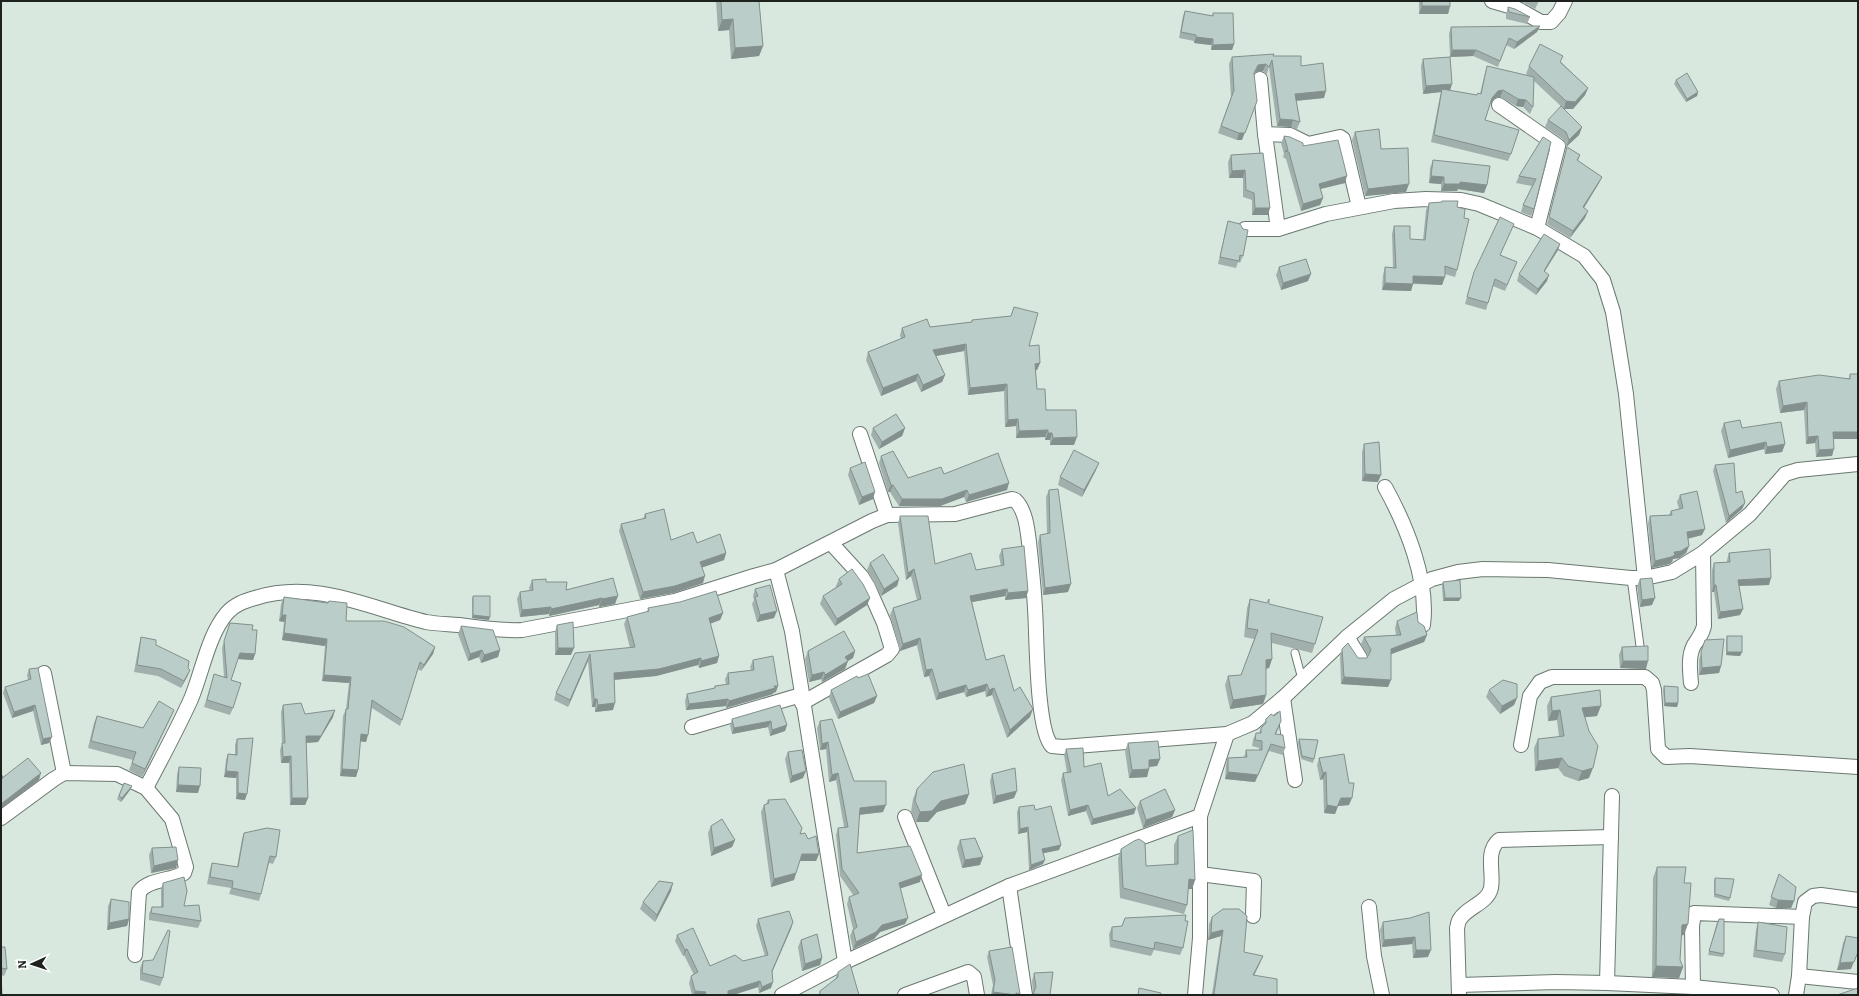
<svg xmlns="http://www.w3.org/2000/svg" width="1859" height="996" font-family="Bitter,serif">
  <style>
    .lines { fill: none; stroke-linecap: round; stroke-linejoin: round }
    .service-casing { stroke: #6b7870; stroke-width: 9 }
    .minor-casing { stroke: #6b7870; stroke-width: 16 }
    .service { stroke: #fff; stroke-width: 7 }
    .minor { stroke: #fff; stroke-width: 14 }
    .wall { fill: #a1b0ad }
    .shaded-wall { fill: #83908d }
    .building { fill: #bbcdc9; stroke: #83908d }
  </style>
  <rect width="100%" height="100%" fill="#d8e8de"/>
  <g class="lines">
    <!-- service casing -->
    <g class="service-casing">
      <g id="service">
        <polyline points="1631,578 1640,646"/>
        <polyline points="1295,653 1302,679"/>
      </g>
    </g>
    <!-- minor casing -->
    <g class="minor-casing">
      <g id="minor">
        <polyline points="1492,1 1516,8 1541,22 1551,22 1559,13 1565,1"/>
        <polyline points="1260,79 1265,134 1278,229"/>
        <polyline points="1499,105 1558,146 1537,228"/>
        <polyline points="1265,134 1290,135 1308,144 1340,137 1343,139 1359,207"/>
        <polyline points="1245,229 1278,229 1326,214 1394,201 1426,199 1461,200 1479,204 1537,228 1584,256 1603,280 1613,312 1626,394 1645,578"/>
        <polyline points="860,434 887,515"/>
        <path d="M1385,487C1406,525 1429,580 1423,625"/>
        <polyline points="1347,637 1360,658"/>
        <polyline points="44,673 64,773"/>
        <path d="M1691,683C1690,671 1688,656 1694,645C1699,638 1702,634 1704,626L1703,553"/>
        <polyline points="1283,698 1295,780"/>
        <polyline points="802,703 887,655 892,649 884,623 868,587 862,577 831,543"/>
        <polyline points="692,727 801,695"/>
        <polyline points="1521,745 1530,696 1540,682 1552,677 1645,677 1652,683 1654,690 1658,749 1666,757 1690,756 1858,767"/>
        <path d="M146,788C161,759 177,730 191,699C202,673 208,635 227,613C235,604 245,601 255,598C315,579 369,608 426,622C437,624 448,624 459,625C480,628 501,631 522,630L675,601L754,576L776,570"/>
        <polyline points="1200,816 1227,734"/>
        <polyline points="905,817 944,915"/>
        <path d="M1,818L54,779L64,773L117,774L146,788L172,819L186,867L184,873C171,881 148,879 139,892L135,955"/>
        <polyline points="1200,874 1254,881 1253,916"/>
        <polyline points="1009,886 1025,995"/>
        <polyline points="1369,907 1374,956 1382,995"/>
        <path d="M845,962L792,631L776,570L872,521L887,515L955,514L1012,499L1015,500C1027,511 1028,535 1030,551C1032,570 1034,590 1035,609C1037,635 1036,730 1052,746L1063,747L1227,734L1253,723L1283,698L1347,637L1394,599L1432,579L1458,572L1483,569L1548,570L1631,578H1645L1672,572L1703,553L1750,514L1785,474L1798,470L1858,464"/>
        <polyline points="1799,976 1858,982"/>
        <polyline points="1607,983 1612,796"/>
        <polyline points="1459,985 1556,982 1607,983 1693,987 1772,995"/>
        <polyline points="1693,987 1692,926 1694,913 1802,917"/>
        <polyline points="782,995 845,962 1009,886 1200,816 1200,938 1195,995"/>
        <polyline points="905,995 968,972 974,977 977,995"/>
        <path d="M1459,995L1457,928C1458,925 1458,921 1460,919C1467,907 1488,903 1491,888C1494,872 1485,852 1499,840L1611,837"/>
        <polyline points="1796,995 1799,976 1802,917 1805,902 1813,896 1821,895 1858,900"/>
      </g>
    </g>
    <!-- service -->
    <use href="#service" class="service"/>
    <!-- minor -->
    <use href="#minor" class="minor"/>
  </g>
  <!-- wall -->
  <g class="wall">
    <polygon points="716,1 759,1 763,46 759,56 731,59 729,30 718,31"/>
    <polygon points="1419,1 1450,1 1450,6 1448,14 1419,14"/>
    <polygon points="1521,1 1539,1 1535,9"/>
    <polygon points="1508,7 1530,17 1527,24 1506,19 1506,14"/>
    <polygon points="1185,11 1212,16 1213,13 1234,44 1232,50 1211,50 1211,45 1194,43 1194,41 1179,38 1183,16"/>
    <polygon points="1451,27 1537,32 1514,49 1506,45 1498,67 1473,56 1450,57 1449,34"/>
    <polygon points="1273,56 1301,66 1324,98 1296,101 1300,122 1297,129 1291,127 1277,126 1269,67 1267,74 1263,71 1255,72 1254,74 1242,140 1237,140 1218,133 1231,97 1229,64 1232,57"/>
    <polygon points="1423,59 1450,91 1477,95 1480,94 1485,73 1487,66 1529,76 1526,74 1529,66 1561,62 1588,88 1585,95 1573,109 1564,109 1533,80 1533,107 1530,114 1523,107 1516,106 1500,97 1495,98 1490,104 1485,120 1511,154 1508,161 1431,142 1440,96 1441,92 1423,94 1421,66"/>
    <polygon points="1676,80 1698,92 1697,96 1686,102 1674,84"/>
    <polygon points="1548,120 1582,127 1579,135 1566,147 1563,139 1545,127"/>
    <polygon points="1355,132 1381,149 1406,192 1365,196 1352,140"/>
    <polygon points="1858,135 1858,166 1857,139"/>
    <polygon points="1284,136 1303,146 1345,183 1320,189 1323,198 1320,205 1301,211 1286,159 1283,157 1284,154 1281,143"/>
    <polygon points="1543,137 1534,209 1531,216 1521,212 1523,205 1532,186 1516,183 1519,176"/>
    <polygon points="1567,147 1580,155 1578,161 1602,177 1599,183 1584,208 1585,218 1570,238 1547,224 1565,154"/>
    <polygon points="1263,153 1268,215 1252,215 1252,200 1243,197 1243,178 1229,178 1228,162 1231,155"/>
    <polygon points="1433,160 1487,185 1484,193 1458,189 1457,191 1441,191 1441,184 1429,183 1430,168"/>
    <polygon points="1442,201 1457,207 1464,218 1457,270 1455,277 1445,274 1442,285 1413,284 1411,291 1382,290 1383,275 1385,267 1393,268 1392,234 1394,226 1410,239 1423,240 1426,210 1429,203 1442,202"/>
    <polygon points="1228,221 1243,256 1240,263 1238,262 1236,268 1218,264 1226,228"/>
    <polygon points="1514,224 1500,255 1517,262 1505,291 1493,286 1486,310 1465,304 1474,272"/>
    <polygon points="1560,244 1558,250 1545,271 1547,281 1536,295 1517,281 1519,274"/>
    <polygon points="1279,267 1308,281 1281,290 1276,275"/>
    <polygon points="1014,307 1029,346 1040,363 1037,370 1035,370 1037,389 1046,410 1074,445 1050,445 1050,440 1045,440 1045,437 1016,438 1016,426 1005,427 1004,391 968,395 964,351 936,356 945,375 942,382 921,392 916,381 881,396 866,360 868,352 901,339 900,335 902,328 930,327 971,322 972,320 1011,316"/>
    <polygon points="1850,374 1858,439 1834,439 1832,456 1816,457 1815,443 1806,444 1804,410 1780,413 1776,389 1779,381 1849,378"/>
    <polygon points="1724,423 1742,428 1785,444 1782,452 1765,454 1764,449 1728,458 1721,431"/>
    <polygon points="873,428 905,428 902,436 879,449 871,435"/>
    <polygon points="1364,444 1378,482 1362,481 1362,452"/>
    <polygon points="881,456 908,478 944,474 1007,490 966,502 964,497 940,506 899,506 890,492 888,492 879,463"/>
    <polygon points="1715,465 1736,493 1745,503 1742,509 1726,523 1713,471"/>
    <polygon points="850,468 873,499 859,505 848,475"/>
    <polygon points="1096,470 1082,497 1058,485 1060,477"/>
    <polygon points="1049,490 1068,592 1043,595 1038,542 1040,535 1047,534 1046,497"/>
    <polygon points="1680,495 1702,535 1688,539 1689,546 1686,553 1679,558 1673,559 1672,562 1669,564 1652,568 1648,523 1650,516 1669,515 1671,511 1679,509 1677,502"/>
    <polygon points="645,514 671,540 697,543 726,553 724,560 702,567 703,583 673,593 640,599 619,531 621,524 643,519"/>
    <polygon points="900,516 935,564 976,570 1001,566 999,556 1002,549 1028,591 1026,598 1005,600 1005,596 972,602 986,660 1014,691 1030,717 1007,738 992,695 986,697 985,691 966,697 964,692 936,700 929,676 924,677 917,645 900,651 890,615 893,608 917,600 911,576 906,580 898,523"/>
    <polygon points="1729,553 1769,585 1739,586 1743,609 1740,615 1718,619 1714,592 1712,592 1712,570 1714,563 1727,562 1727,560"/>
    <polygon points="870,563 899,579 897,586 881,596 867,570"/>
    <polygon points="613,578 615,604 599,607 599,605 549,616 549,614 520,617 517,599 520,592 530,591 529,588 532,580 546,582 566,590"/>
    <polygon points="839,579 870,598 867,605 835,626 820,604 823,596 836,587 836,586"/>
    <polygon points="1640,579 1652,605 1640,607 1637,586"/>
    <polygon points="1443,582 1459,601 1443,601 1442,585"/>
    <polygon points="755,589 774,618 757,622 752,604 754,600 753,596"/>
    <polygon points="473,596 489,620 472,618 472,599"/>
    <polygon points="284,597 328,603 329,601 346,621 435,647 433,654 421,671 418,669 400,726 372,708 366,742 360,741 358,770 356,777 340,776 343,716 346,709 349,683 322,681 325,646 282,640 284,622 279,621 281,604"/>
    <polygon points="1250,599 1269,604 1315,644 1312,653 1272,643 1272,659 1269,668 1266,669 1266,695 1263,704 1230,709 1225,685 1228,676 1241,675 1254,639 1244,637 1247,608"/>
    <polygon points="648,608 723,613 720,620 710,624 719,656 717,663 699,668 698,665 656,676 614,680 613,710 595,712 595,707 592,707 588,661 568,707 554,700 556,693 575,653 630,648 624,624 627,617 647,612"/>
    <polygon points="1397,621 1418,622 1427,635 1424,642 1391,654 1388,687 1341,684 1340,656 1342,649 1358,658 1367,658 1368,656 1361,644 1364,637 1396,635 1395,628"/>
    <polygon points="230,623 252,630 255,654 253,660 238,659 231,680 233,708 230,715 204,707 214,674 224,677 222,648"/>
    <polygon points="557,625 571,655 555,655 555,632"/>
    <polygon points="461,626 500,650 498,657 481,663 479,657 468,661 458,634"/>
    <polygon points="1727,636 1742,652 1740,656 1726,655 1726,640"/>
    <polygon points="141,637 156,645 190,670 187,677 181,688 158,676 134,672 139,645"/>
    <polygon points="1705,640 1721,666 1719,673 1699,675 1699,660"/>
    <polygon points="1622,647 1646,669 1620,668 1619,655"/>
    <polygon points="808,651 855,651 853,658 848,661 845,669 822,682 821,679 809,682 805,659"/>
    <polygon points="753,660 776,692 773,693 773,694 726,708 726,706 686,710 685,701 687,694 714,688 715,686 726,685 725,679 728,673 751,670 750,667"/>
    <polygon points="29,669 49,743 41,745 33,711 12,718 3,693 5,687 28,680 27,675"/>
    <polygon points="858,678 877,696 874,703 838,719 829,698 831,690"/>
    <polygon points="1664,686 1678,703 1677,707 1664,706 1663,690"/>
    <polygon points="1489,690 1517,698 1514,705 1500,714 1486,697"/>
    <polygon points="1551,697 1597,716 1585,717 1589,778 1578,781 1564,776 1558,768 1535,771 1534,748 1538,739 1559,737 1557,720 1548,721 1547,706"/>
    <polygon points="283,705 305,714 333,717 318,742 306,743 308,798 305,805 290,805 289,763 281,763 280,750 282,744 281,712"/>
    <polygon points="780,705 787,725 785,731 770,736 768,727 732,734 730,725 732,719"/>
    <polygon points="174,710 171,717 142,777 129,770 133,760 88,748 94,723 97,716 143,728"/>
    <polygon points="1266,719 1279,728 1276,734 1285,748 1283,755 1269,751 1255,782 1225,779 1226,765 1228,758 1244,757 1246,750 1259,750 1259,748 1252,746 1253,740 1256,733 1259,733 1261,728 1263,725"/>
    <polygon points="820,721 854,781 883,812 859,815 857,853 920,882 900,888 905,924 880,932 874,939 853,949 850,936 853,929 847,904 849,897 854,896 840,876 836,835 838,828 844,827 836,780 829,782 826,749 820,750 817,728"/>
    <polygon points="237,739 245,800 236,799 236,778 224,777 226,760 228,754 235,755 235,745"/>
    <polygon points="1299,739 1314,759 1313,763 1301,759 1298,743"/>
    <polygon points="1128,743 1160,759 1157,766 1149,767 1147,777 1129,778 1125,751"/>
    <polygon points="1066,749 1084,767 1108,796 1136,808 1134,814 1091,825 1086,811 1068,816 1061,780 1063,773 1067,773 1064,755"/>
    <polygon points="788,752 803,778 790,783 785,759"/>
    <polygon points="1319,758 1349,783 1349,805 1338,806 1335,814 1324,813 1323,779 1320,780 1317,765"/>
    <polygon points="179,767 198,793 176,792 177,774"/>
    <polygon points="992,774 1014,798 993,804 990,781"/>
    <polygon points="124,783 132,786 130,790 121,802 117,799"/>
    <polygon points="917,789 969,794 965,804 937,812 928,822 916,822 911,812 913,799"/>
    <polygon points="768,800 800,834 808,839 819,854 816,861 800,861 794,880 771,887 761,812 764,805 766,804"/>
    <polygon points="1140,801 1175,810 1172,817 1143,828 1137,808"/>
    <polygon points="1019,807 1035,810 1061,845 1059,850 1043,853 1043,864 1029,870 1027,832 1018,834 1017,812"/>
    <polygon points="711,826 735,840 732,847 711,856 708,833"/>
    <polygon points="244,833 276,857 273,864 269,863 261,894 259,901 229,894 231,888 207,884 210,869 212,863 237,867 242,839"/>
    <polygon points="1178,836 1195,880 1192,889 1188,889 1187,905 1184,914 1120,898 1118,859 1121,849 1146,866 1174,865 1174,845"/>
    <polygon points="960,840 980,865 962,868 957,848"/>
    <polygon points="152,848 178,860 176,868 151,873 149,855"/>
    <polygon points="1657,867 1684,883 1684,935 1681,935 1680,960 1683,967 1679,978 1652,977 1653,878"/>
    <polygon points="1779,874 1794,901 1791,908 1776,908 1769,905"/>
    <polygon points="1715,878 1730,898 1729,901 1714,897 1714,881"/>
    <polygon points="163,883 184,906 201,921 198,928 149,920 149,914 152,907 161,907 161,889"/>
    <polygon points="671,891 655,922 640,909 643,902"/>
    <polygon points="111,899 129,919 127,926 107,930 108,906"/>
    <polygon points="1212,917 1244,952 1260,963 1254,976 1277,995 1212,994 1221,936 1208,940 1209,924"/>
    <polygon points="1410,918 1428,957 1413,958 1412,944 1382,947 1380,930 1383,922"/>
    <polygon points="758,919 793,922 772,972 771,988 759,993 758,987 733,995 692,995 689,983 691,976 694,975 684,955 683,956 675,941 677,935 710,966 743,961 765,956 756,926"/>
    <polygon points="1717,922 1724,954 1723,957 1708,955"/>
    <polygon points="1758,922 1785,954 1782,962 1753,957 1756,930"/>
    <polygon points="1112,927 1183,948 1180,955 1154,950 1151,956 1110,947 1109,934"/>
    <polygon points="1846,936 1851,969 1837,970 1843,943"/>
    <polygon points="801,940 822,958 820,965 802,971 798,947"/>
    <polygon points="1,947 7,969 4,976 1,975"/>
    <polygon points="989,951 1020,995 991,995 993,985 987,957"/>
    <polygon points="143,961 163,978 160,986 140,980 140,968"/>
    <polygon points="838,972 859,995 819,995 820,991 835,980"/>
    <polygon points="1034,973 1050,995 1033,995 1033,994 1032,981"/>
  </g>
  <!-- shaded-wall -->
  <g class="shaded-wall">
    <polygon points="1422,6 1450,6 1448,14 1419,14"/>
    <polygon points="733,19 729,30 718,31 722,20"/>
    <polygon points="1540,26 1537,32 1514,49 1517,42"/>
    <polygon points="1196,37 1213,39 1211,45 1194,43"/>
    <polygon points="1234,44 1232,50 1211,50 1213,45"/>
    <polygon points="763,46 759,56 731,59 735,48"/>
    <polygon points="1452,50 1476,50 1473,56 1450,57"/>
    <polygon points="1266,64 1263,71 1255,72 1252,80 1258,65"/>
    <polygon points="1452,84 1450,91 1442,89 1441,92 1423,94 1426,86"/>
    <polygon points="1588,88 1585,95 1573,109 1564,109 1566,101"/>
    <polygon points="1503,90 1500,97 1495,98 1489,105 1492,98 1498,91"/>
    <polygon points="1326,91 1324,98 1293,101 1295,94"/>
    <polygon points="1698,92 1697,96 1686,102 1687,99"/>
    <polygon points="1518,99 1526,100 1523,107 1516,106"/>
    <polygon points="1257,101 1242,140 1237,140 1239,133"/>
    <polygon points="1280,119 1293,120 1291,127 1277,126"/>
    <polygon points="1582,127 1579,135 1566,147 1569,140"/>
    <polygon points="1245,170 1243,178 1229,178 1232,171"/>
    <polygon points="1347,176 1345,183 1316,190 1319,184"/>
    <polygon points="1431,176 1444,177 1441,184 1429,183"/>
    <polygon points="1602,177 1599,183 1580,214 1583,207"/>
    <polygon points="1460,182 1487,185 1484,193 1458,189 1457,191 1441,191 1444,184"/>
    <polygon points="1409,184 1406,192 1365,196 1368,189"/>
    <polygon points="1323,198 1320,205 1301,211 1303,204"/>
    <polygon points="1255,208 1270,208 1268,215 1252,215"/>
    <polygon points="1588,211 1585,218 1570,238 1573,231"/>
    <polygon points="1560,244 1558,250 1541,277 1544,271"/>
    <polygon points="1311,274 1308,281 1281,290 1283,283"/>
    <polygon points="1549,275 1547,281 1536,295 1538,289"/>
    <polygon points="1413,276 1445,277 1442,285 1411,283"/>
    <polygon points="1385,283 1413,284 1411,291 1382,290"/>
    <polygon points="966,344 964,351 930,357 933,350"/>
    <polygon points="1040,363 1037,370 1032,371 1035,364"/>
    <polygon points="918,374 916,381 881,396 883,388"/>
    <polygon points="945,375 942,382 921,392 923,385"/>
    <polygon points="1007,384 1004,391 968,395 970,388"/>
    <polygon points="1807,402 1804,410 1780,413 1783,406"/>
    <polygon points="1018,419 1016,426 1005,427 1008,420"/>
    <polygon points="905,428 902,436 879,449 882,442"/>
    <polygon points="1048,430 1045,437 1016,438 1019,431"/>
    <polygon points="1833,432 1858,432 1858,439 1831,439"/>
    <polygon points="1048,433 1052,433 1050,440 1045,440"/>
    <polygon points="1818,436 1815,443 1806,444 1808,437"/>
    <polygon points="1077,437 1074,445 1050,445 1053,438"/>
    <polygon points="1766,442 1764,449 1728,458 1730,450"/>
    <polygon points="1785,444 1782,452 1765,454 1767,447"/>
    <polygon points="1834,449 1832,456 1816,457 1819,450"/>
    <polygon points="1099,463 1096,470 1082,497 1084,490"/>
    <polygon points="1365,474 1381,475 1378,482 1362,481"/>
    <polygon points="1009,483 1007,490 966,502 969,495"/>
    <polygon points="891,485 893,485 890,492 888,492"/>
    <polygon points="967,490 964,497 940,506 899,506 902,499"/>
    <polygon points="875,492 873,499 859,505 862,497"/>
    <polygon points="1745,503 1742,509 1726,523 1729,516"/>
    <polygon points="1705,529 1702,535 1685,539 1687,532"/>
    <polygon points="1689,546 1686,553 1679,558 1673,559 1672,562 1669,564 1652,568 1655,561"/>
    <polygon points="726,553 724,560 698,569 700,562"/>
    <polygon points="914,569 911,576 906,580 908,573"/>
    <polygon points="705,576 703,583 673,593 640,599 643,592"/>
    <polygon points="1771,578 1769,585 1736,586 1738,580"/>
    <polygon points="899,579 897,586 881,596 884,589"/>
    <polygon points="1071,584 1068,592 1043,595 1045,588"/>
    <polygon points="1714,585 1716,585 1714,592 1712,592"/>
    <polygon points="1007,589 1005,596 967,603 970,596"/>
    <polygon points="1028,591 1026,598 1005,600 1008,593"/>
    <polygon points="618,596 615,604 599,607 602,599"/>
    <polygon points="602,598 599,605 549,616 551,609"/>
    <polygon points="870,598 867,605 835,626 837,619"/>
    <polygon points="1445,598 1461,598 1459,601 1443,601"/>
    <polygon points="1655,598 1652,605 1640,607 1642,600"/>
    <polygon points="551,607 549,614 520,617 522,610"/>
    <polygon points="1743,609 1740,615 1718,619 1720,612"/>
    <polygon points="777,611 774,618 757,622 760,615"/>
    <polygon points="723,613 720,620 706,625 709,618"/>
    <polygon points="282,615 286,615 284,622 279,621"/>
    <polygon points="473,615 490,617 489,620 472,618"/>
    <polygon points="284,633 327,639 325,646 282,640"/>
    <polygon points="1427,635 1424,642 1389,655 1391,649"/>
    <polygon points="920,638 917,645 900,651 903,644"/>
    <polygon points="435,647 433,654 421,671 424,665"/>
    <polygon points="558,648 574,648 571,655 555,655"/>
    <polygon points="482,650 479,657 468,661 470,654"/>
    <polygon points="500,650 498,657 481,663 484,655"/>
    <polygon points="855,651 853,658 843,664 845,657"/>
    <polygon points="1727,652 1742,652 1740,656 1726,655"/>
    <polygon points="240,653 255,654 253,660 237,659"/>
    <polygon points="590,654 588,661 568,707 570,700"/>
    <polygon points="719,656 717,663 699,668 701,661"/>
    <polygon points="701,658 698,665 656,676 612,680 614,673"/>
    <polygon points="1272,659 1269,668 1263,669 1266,660"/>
    <polygon points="848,661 845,669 822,682 825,675"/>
    <polygon points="1623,661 1648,661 1646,669 1620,668"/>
    <polygon points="1721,666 1719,673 1699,675 1702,668"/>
    <polygon points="932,669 929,676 924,677 926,670"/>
    <polygon points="190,670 187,677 181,688 184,681"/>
    <polygon points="824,672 821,679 809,682 812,675"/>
    <polygon points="324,675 351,677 349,683 322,681"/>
    <polygon points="1344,677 1391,680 1388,687 1341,684"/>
    <polygon points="987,684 985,691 966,697 968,690"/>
    <polygon points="966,685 964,692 936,700 939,693"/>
    <polygon points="774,686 778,686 776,692 773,693 773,694 726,708 729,701"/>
    <polygon points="994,688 992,695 986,697 989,690"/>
    <polygon points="1266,695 1263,704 1230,709 1233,700"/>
    <polygon points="877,696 874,703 838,719 840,712"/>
    <polygon points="1517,698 1514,705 1500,714 1502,706"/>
    <polygon points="594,699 597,699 595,707 592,707"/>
    <polygon points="728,699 726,706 686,710 689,704"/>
    <polygon points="615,703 613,710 595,712 598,705"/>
    <polygon points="1665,703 1678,703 1677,707 1664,706"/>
    <polygon points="35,705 33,711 12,718 14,712"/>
    <polygon points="1601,706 1597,716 1578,718 1582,708"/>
    <polygon points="1033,709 1030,717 1007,738 1010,730"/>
    <polygon points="174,710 171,717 142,777 145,769"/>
    <polygon points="335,710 333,717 318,742 303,743 306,736"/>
    <polygon points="1560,710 1557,720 1548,721 1552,711"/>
    <polygon points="771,721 768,727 732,734 734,728"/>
    <polygon points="787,725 785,731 770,736 772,730"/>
    <polygon points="361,734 368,735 366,742 358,741"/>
    <polygon points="52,737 49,743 41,745 43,739"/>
    <polygon points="828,742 826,749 820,750 822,744"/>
    <polygon points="1271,744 1255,782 1225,779 1228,772"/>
    <polygon points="291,756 289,763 281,763 283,757"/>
    <polygon points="1562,758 1558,768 1535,771 1538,761"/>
    <polygon points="1160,759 1157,766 1146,767 1149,760"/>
    <polygon points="1593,768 1589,778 1578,781 1582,771"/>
    <polygon points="342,769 358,770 356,777 340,776"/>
    <polygon points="1149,769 1147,777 1129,778 1132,770"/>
    <polygon points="226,771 238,772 236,778 224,777"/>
    <polygon points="806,771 803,778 790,783 792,776"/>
    <polygon points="1326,772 1323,779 1320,780 1323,773"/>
    <polygon points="41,773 39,780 1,809 1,804"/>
    <polygon points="838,773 836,780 829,782 832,775"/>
    <polygon points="178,785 200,786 198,793 176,792"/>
    <polygon points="132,786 130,790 121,802 122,798"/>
    <polygon points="1017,791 1014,798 993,804 996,796"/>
    <polygon points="238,793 247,794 245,800 236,799"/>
    <polygon points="969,794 965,804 937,812 928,822 916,822 920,812 941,801"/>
    <polygon points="292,798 308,798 305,805 290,805"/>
    <polygon points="1341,798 1352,798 1349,805 1338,806 1335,814 1324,813 1327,805"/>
    <polygon points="886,805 883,812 857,815 860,808"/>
    <polygon points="1088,805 1086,811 1068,816 1070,810"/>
    <polygon points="1136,808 1134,814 1091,825 1093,819"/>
    <polygon points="1175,810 1172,817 1143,828 1146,820"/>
    <polygon points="1028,827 1027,832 1018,834 1020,829"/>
    <polygon points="735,840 732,847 711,856 714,848"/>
    <polygon points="1061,845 1059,850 1040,854 1042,849"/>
    <polygon points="802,854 819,854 816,861 800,861"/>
    <polygon points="983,857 980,865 962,868 965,860"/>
    <polygon points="178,860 176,868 151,873 154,866"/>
    <polygon points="1045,860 1043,864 1029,870 1031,865"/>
    <polygon points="796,873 794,880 771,887 774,879"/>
    <polygon points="922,875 920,882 896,890 899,883"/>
    <polygon points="1189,879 1195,880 1192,889 1185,889"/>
    <polygon points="673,883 671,891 655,922 657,915"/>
    <polygon points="1778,900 1794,901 1791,908 1776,908"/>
    <polygon points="908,918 905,924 880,932 874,939 853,949 856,942 882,925"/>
    <polygon points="129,919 127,926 107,930 109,923"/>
    <polygon points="793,922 791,929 770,977 772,971"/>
    <polygon points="1688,924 1684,935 1678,936 1682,925"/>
    <polygon points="1223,930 1221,936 1208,940 1211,933"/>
    <polygon points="1415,937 1412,944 1382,947 1384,940"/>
    <polygon points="687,949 684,955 683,956 685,950"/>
    <polygon points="1416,950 1431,950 1428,957 1413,958"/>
    <polygon points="1858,952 1851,969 1837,970 1840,963"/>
    <polygon points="1263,956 1260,963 1250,982 1253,975"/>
    <polygon points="822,958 820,965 802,971 805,964"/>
    <polygon points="1656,966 1683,967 1679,978 1652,977"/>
    <polygon points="760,981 758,987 733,995 727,995 728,991"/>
    <polygon points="773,982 771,988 759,993 762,987"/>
    <polygon points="695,991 706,992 705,995 693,995"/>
    <polygon points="993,992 1016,993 1020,994 1020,995 992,995"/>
  </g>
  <!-- building -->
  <g class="building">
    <polygon points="721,1 759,1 763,46 735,48 733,19 722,20"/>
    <rect x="1422" y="1" width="28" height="5"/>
    <polygon points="1508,7 1515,9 1530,17 1509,12"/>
    <polygon points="1185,11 1213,16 1213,13 1233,13 1234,44 1213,45 1213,39 1196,37 1196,35 1181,32"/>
    <polygon points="1540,26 1517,42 1509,38 1500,61 1476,50 1452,50 1451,27"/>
    <polygon points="1540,44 1563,56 1560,62 1588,88 1575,102 1566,101 1529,66"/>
    <polygon points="1274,54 1273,56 1301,56 1301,66 1323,63 1326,91 1295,94 1300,122 1293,120 1280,119 1272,60 1269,67 1266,64 1258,65 1254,73 1257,101 1245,133 1239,133 1221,126 1234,90 1232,57"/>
    <polygon points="1450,57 1452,84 1426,86 1423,59"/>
    <polygon points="1487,66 1534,77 1533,107 1526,100 1518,99 1503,90 1498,91 1492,98 1485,120 1519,130 1511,154 1434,135 1442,89 1477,95 1478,93 1481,94"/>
    <polygon points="1687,73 1698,92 1687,99 1676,80"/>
    <polygon points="1561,106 1582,127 1569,140 1566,132 1548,120"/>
    <polygon points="1379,129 1381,149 1408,148 1409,184 1368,189 1355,132"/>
    <polygon points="1284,136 1290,137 1303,143 1303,146 1338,140 1347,176 1319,184 1323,198 1303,204 1289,152 1285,151 1288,150"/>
    <polygon points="1543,137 1551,142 1534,209 1523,205 1536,179 1519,176"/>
    <polygon points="1567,147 1580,155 1577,160 1602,177 1583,207 1588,211 1573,231 1549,217"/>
    <polygon points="1263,153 1270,208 1255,208 1254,193 1246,190 1245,170 1232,171 1231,155"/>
    <polygon points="1433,160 1490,166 1487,185 1460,182 1460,184 1444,184 1444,177 1431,176"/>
    <polygon points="1442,201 1458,201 1457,207 1465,209 1464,218 1469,219 1457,270 1445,266 1445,277 1413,276 1413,284 1385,283 1385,267 1396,268 1394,226 1410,226 1410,239 1425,240 1429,203 1442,202"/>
    <polygon points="1500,217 1514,224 1500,255 1517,262 1507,285 1495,279 1488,303 1467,297 1474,272"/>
    <polygon points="1228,221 1240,224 1243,229 1248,230 1243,256 1240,255 1239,261 1220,257"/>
    <polygon points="1544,234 1560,244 1544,271 1549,275 1538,289 1519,274"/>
    <polygon points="1306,259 1311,274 1283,283 1279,267"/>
    <polygon points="1014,307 1038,313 1029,346 1039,345 1040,363 1035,364 1037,389 1045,389 1046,410 1076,410 1077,437 1053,438 1052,433 1048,433 1048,430 1019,431 1018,419 1008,420 1007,384 970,388 966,344 933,350 945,375 923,385 918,374 883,388 868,352 905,337 902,328 927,319 930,327 972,322 972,320 1011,316"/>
    <polygon points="1850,374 1858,374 1858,432 1833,432 1834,449 1819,450 1818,436 1808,437 1807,402 1783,406 1779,381 1819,375 1850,379"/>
    <polygon points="896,414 905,428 882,442 873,428"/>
    <polygon points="1740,420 1742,428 1781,422 1785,444 1767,447 1766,442 1730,450 1724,423"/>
    <polygon points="1379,442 1381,475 1365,474 1364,444"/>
    <polygon points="1074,450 1099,463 1084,490 1060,477"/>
    <polygon points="893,451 908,478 941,467 944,474 998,453 1009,483 969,495 967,490 942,499 902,499 893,485 891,485 881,456"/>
    <polygon points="865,462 875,492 862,497 850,468"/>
    <polygon points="1734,463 1736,493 1742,491 1745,503 1729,516 1715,465"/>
    <polygon points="1058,489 1071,584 1045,588 1040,535 1050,533 1049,490"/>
    <polygon points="1697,491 1705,529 1687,532 1689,546 1681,551 1674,552 1675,555 1671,557 1655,561 1650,516 1672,515 1671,511 1683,508 1680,495"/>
    <polygon points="664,509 671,540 693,532 697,543 720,534 726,553 700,562 705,576 675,586 643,592 621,524 646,518 645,514"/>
    <polygon points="900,516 928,516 935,564 971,553 976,570 1004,565 1002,549 1024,546 1028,591 1008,593 1007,589 970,596 986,660 1004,655 1014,691 1020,687 1033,709 1010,730 994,688 989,690 987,684 968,690 966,685 939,693 932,669 926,670 920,638 903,644 893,608 921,599 914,569 908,573"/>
    <polygon points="1770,549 1771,578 1738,580 1743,609 1720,612 1716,585 1714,585 1714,563 1730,562 1729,553"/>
    <polygon points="883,554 899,579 884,589 870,563"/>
    <polygon points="852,569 863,584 870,598 837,619 823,596 842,584 839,579"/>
    <polygon points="613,578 618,596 602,599 602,598 551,609 551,607 522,610 520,592 533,590 532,580 546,579 546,582 567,582 566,590"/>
    <polygon points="1652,578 1655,598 1642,600 1640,579"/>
    <polygon points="1460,580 1461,598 1445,598 1443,582"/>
    <polygon points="770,585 777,611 760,615 755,597 758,596 755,589"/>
    <polygon points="716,591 723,613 709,618 719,656 701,661 701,658 659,669 614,673 615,703 598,705 597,699 594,699 590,654 570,700 556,693 575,653 635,647 627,617 649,611 648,608 680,602"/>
    <polygon points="473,596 490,596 490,617 473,615"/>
    <polygon points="284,597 328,603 329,601 347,603 346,621 384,621 404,627 435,647 424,665 420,662 402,720 372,700 368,735 361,734 358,770 342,769 346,709 348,709 351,677 324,675 327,639 284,633 286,615 282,615"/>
    <polygon points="1250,599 1267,603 1269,599 1269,604 1323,617 1315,644 1271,633 1272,659 1266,660 1266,695 1233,700 1228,676 1241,675 1258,630 1247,628"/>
    <polygon points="1417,612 1418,622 1424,626 1427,635 1391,649 1391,680 1344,677 1342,649 1348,643 1358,658 1367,658 1371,650 1364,637 1401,635 1397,621"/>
    <polygon points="573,622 574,648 558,648 557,625"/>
    <polygon points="230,623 253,625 252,630 257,630 255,654 240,653 231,680 241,683 233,708 207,700 214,674 227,678 224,641"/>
    <polygon points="461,626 493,630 500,650 484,655 482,650 470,654"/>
    <polygon points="844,631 855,651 845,657 848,661 825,675 824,672 812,675 808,651"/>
    <rect x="1727" y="636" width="15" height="16"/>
    <polygon points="141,637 156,640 156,645 189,661 188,668 190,670 184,681 161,669 137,665"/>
    <polygon points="1724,639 1721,666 1702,668 1701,652 1705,640"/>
    <polygon points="1648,646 1648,661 1623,661 1622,647"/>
    <polygon points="773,656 778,686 774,686 775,688 729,701 728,699 689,704 687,694 715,688 715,686 729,684 728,673 754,670 753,660"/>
    <polygon points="38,668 52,737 43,739 35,705 14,712 5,687 31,679 29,669"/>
    <polygon points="868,674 877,696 840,712 831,690 857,676 858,678"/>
    <polygon points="1503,680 1517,684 1517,698 1502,706 1489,690"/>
    <polygon points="1664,686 1678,687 1678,703 1665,703"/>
    <polygon points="1600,690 1601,706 1582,708 1589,731 1598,746 1593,768 1582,771 1568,766 1562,758 1538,761 1538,739 1564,736 1560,710 1552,711 1551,697"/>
    <polygon points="159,701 174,710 145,769 132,763 136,752 91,741 97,716 143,728"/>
    <polygon points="301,703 305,714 335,710 321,736 306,736 308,798 292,798 291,756 283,757 282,743 285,743 283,705"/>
    <polygon points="780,705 787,725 772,730 771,721 734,728 732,719"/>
    <polygon points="1280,711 1281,721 1275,734 1283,735 1285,748 1271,744 1258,775 1228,772 1228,758 1247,757 1246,750 1262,750 1262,741 1255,740 1256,733 1261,733 1261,728 1266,723 1266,719 1271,714 1274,716"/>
    <polygon points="832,719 854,781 886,781 886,805 860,808 857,853 910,846 922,875 899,883 908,918 882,925 876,932 856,942 853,930 857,927 849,897 859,893 842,869 838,828 848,827 838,773 832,775 828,742 822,744 820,721"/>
    <polygon points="253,738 247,794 238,793 238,772 226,771 228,754 237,755 237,739"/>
    <polygon points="1299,739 1318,740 1314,759 1302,756"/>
    <polygon points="1158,741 1160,759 1149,760 1149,769 1132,770 1128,743"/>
    <polygon points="1083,748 1084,767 1101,763 1108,796 1120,789 1136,808 1093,819 1088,805 1070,810 1063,773 1071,772 1066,749"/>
    <polygon points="802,750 806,771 792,776 788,752"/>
    <polygon points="1344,754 1349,783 1354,783 1352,798 1341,798 1337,807 1327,805 1326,772 1323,773 1319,758"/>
    <polygon points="28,758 41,773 1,804 1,779"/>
    <polygon points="964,764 969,794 941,801 932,811 920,812 915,801 917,789 933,772"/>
    <polygon points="179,767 201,768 200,786 178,785"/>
    <polygon points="1015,768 1017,791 996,796 992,774"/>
    <polygon points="1,773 3,778 1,779"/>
    <polygon points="124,783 132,786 122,798 119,796"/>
    <polygon points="1165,789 1175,810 1146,820 1140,801"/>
    <polygon points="785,799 802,828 800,834 805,833 808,839 816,836 819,854 802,854 796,873 774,879 764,805 769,803 768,800"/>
    <polygon points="1034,805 1035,810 1051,806 1061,845 1042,849 1045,860 1031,865 1028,827 1020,829 1019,807"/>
    <polygon points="722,819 735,840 714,848 711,826"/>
    <polygon points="267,828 280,830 276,857 270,856 261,894 232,888 233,881 210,877 212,863 238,867 244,833"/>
    <polygon points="1193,830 1195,880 1189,879 1187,905 1123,888 1121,849 1134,841 1139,839 1145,843 1146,866 1178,864 1178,836"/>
    <polygon points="975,838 983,857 965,860 960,840"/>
    <polygon points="176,847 178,860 154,866 152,848"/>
    <polygon points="1657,867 1686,867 1684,883 1691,883 1688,924 1682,925 1680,960 1683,967 1656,966"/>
    <polygon points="1779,874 1796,887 1794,901 1778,900 1771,897"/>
    <polygon points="184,877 187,891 184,906 199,905 201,921 151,913 152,907 163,907 163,883"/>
    <polygon points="1715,878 1734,879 1730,898 1715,894"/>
    <polygon points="659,881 673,883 657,915 643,902"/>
    <polygon points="111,899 129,902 129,919 109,923"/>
    <polygon points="1223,909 1239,909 1247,916 1244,952 1263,956 1253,975 1277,979 1277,995 1206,995 1214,994 1223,930 1211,933 1212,917"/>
    <polygon points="789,911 793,922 772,971 773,982 762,987 760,981 728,991 728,995 705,995 706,992 695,991 691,976 698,972 687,949 685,950 677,935 693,928 710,966 735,955 743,961 768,955 758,919"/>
    <polygon points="1429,912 1431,950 1416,950 1415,937 1384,940 1383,922 1410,918"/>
    <polygon points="1186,915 1185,921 1188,921 1183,948 1155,942 1154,949 1112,940 1112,927 1122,926 1125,918"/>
    <polygon points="1719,919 1724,919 1724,954 1709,951"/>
    <polygon points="1758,922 1787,927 1785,954 1756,950"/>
    <polygon points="168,930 170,931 163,978 142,973 143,961 153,960"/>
    <polygon points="817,934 822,958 805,964 801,940"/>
    <polygon points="1846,936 1858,938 1858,952 1854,962 1840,963"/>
    <polygon points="1,947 5,947 7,969 1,968"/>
    <polygon points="1012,947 1020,994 1016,993 1016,995 993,992 995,980 989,951"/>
    <polygon points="850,964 859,995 820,995 820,991 838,977 838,972"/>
    <polygon points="1053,972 1050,995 1033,994 1036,987 1034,973"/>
    <polygon points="1,975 2,995 1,995"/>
    <polygon points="1139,988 1161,993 1160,995 1138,995"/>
    <polygon points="1858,988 1858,995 1837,995"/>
  </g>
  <!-- border -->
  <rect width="1859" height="996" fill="none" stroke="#1d221f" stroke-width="4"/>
  <!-- north arrow -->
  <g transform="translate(32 964) rotate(267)" stroke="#ffffff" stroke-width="3" paint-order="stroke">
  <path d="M0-3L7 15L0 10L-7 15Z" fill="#1d221f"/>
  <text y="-6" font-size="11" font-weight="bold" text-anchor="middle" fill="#1d221f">N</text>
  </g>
</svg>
